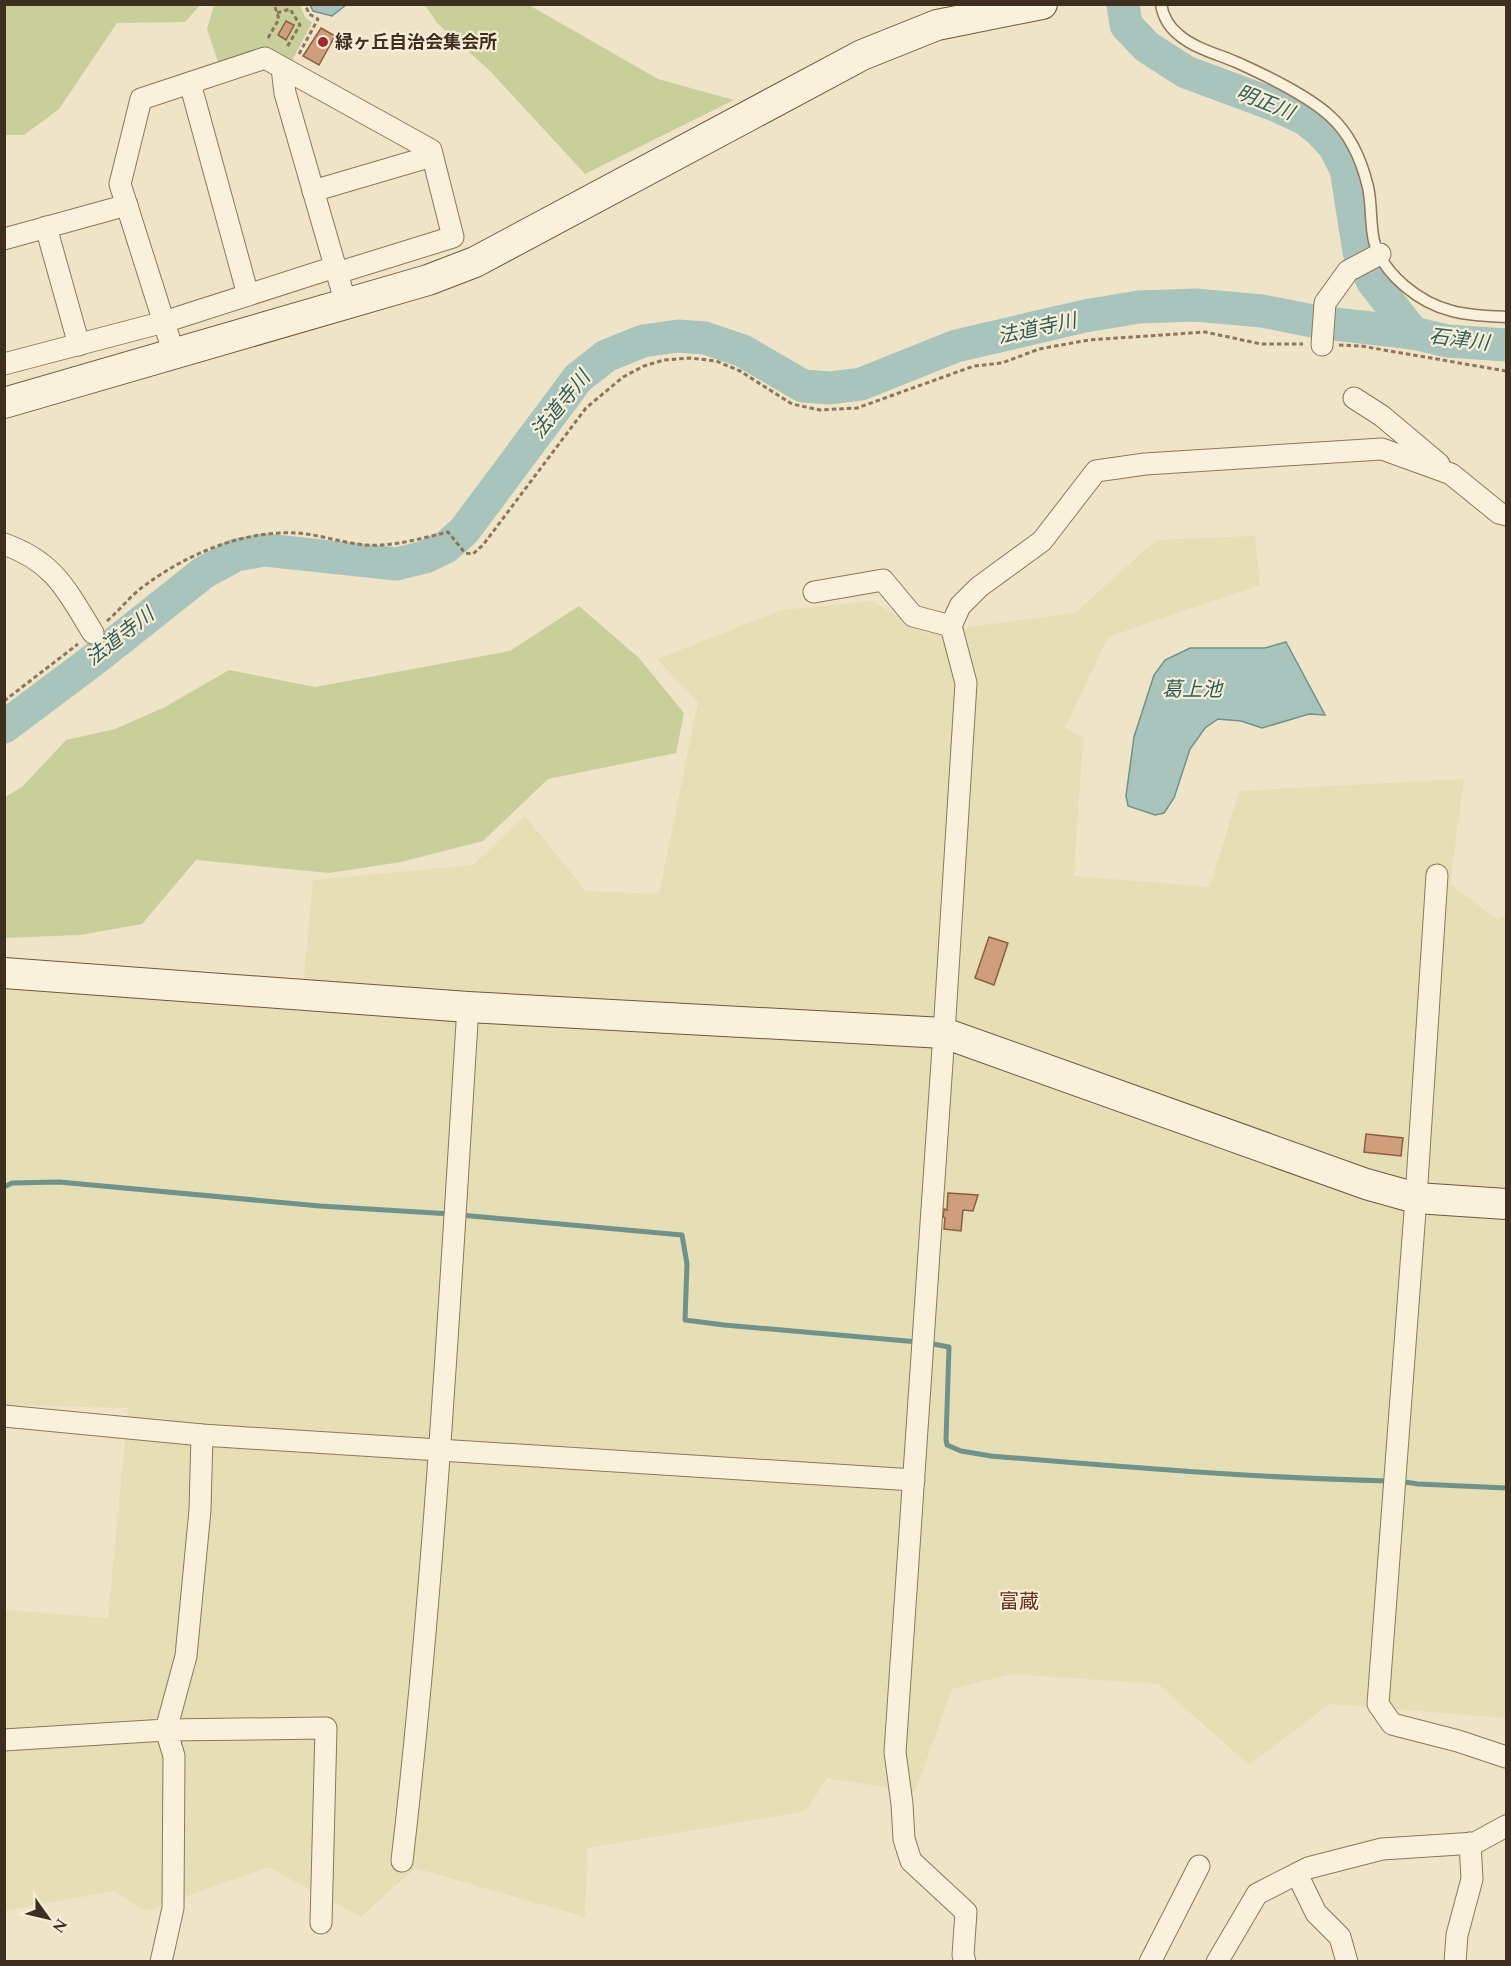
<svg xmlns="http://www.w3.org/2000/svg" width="1511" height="1966" font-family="Spectral,'Noto Sans JP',serif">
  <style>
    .farmland { fill: #e6deb5 }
    .green { fill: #c9cf9b }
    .water { fill: #a9c4bc; stroke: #6f938a; stroke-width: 1.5 }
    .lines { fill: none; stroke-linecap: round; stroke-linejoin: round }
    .stream { stroke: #6f938a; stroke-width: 5 }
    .river { stroke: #a9c4bc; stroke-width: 33 }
    .building { fill: #cf9f7d; stroke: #8d5f41; stroke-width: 1.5 }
    .lane-casing { stroke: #8d765c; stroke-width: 13 }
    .street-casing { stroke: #8d765c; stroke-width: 23 }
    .secondary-casing { stroke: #6f573f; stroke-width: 32 }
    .path { stroke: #8d765c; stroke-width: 3; stroke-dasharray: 4.5 3; stroke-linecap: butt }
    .lane { stroke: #faf1dc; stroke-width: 10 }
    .street { stroke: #faf1dc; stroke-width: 21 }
    .secondary { stroke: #faf1dc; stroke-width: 30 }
    .poi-dot { fill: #9e2a2b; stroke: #f7eed8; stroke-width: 2 }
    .labels { text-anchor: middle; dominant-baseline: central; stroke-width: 4.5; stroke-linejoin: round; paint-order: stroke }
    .poi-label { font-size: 18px; font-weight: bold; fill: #3d2e20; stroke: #f7eed8; text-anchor: start }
    .water-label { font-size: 20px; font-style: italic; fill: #2f5d5a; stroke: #f7eed8 }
    .neighbourhood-label { font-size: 20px; fill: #6b2e1e; stroke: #f7eed8 }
  </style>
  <rect width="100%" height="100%" fill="#f0e4c8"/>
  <!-- farmland -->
  <polygon class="farmland" points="1255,536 1260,585 1108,637 1065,728 1083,738 1074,876 1210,887 1239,791 1464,779 1450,884 1497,919 1506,916 1506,1718 1330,1704 1249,1765 1158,1684 1011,1674 952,1689 915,1792 827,1778 806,1811 587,1848 585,1917 415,1868 361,1917 268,1867 146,1911 113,1891 5,1911 5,1610 108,1618 128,1408 5,1405 5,989 21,989 301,1011 313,880 473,865 525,816 586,891 659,894 698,702 657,659 782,610 873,601 925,633 1075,613 1156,540"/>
  <!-- green -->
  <g class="green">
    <polygon points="5,4 200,4 200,5 185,22 117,23 59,109 24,135 5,135"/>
    <polygon points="214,5 300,5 305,17 312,23 290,64 219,65 207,29"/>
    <polygon points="425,5 529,5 658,79 734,100 585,174 490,71 437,23"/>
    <polygon points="579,606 639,658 684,713 676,753 548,779 483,841 401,862 329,873 196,860 142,924 80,935 5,938 5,797 22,787 66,740 115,729 165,707 229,670 315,687 510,651"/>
  </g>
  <!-- water -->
  <g class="water">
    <polygon points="310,5 346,5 332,16 313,11"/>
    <polygon points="1286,642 1325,715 1309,714 1262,728 1241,721 1218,719 1205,728 1190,749 1174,798 1164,813 1155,815 1128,806 1126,796 1134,737 1154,675 1165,660 1190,648 1265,648"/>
  </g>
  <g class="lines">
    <!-- stream -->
    <g class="stream">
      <polyline points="4,1187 12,1183 59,1182 320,1206 451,1214"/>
      <polyline points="460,1215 682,1235 687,1264 685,1320 724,1325 918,1342"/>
      <path d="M928,1343L949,1347L946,1440L947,1445L961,1451L991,1456C1123,1467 1256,1478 1389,1481"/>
      <polyline points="1398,1481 1418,1484 1506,1488"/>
    </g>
    <!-- river -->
    <g class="river">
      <polyline points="1123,4 1126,25 1147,47 1186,72 1275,105 1305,119 1319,130 1334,146 1346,169 1359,252 1373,282 1413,333"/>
      <polyline points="4,727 96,658 203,573 236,555 265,550 396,564 425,557 446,547 464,531 578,378 606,356 643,341 678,336 705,338 743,351 803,386 830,388 861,384 956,346 1085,316 1139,307 1195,305 1262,311 1318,322 1413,333 1447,341 1506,345"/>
    </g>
  </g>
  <!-- building -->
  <g class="building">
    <polygon points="286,21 294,25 286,40 278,35"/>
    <polygon points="321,28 335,36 319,65 303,56"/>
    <polygon points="989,937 1008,943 994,985 975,978"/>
    <polygon points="1366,1134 1403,1138 1401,1156 1364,1152"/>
    <polygon points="948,1193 978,1195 973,1211 963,1210 961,1231 944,1229 945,1218 943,1217 944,1209 947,1210"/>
  </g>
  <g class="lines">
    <!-- lane casing -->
    <g class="lane-casing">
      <path id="lane" d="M1161,4C1163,17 1169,27 1179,35C1194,48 1217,54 1236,62C1265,75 1307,95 1330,116C1350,134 1362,162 1368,187C1372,205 1370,224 1374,241C1383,275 1420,303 1452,311C1470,316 1489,316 1506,317"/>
    </g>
    <!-- street casing -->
    <g class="street-casing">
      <g id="street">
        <polyline points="282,68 285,93 346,304"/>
        <polyline points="190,83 248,295"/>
        <polyline points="313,191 432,156"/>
        <polyline points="46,227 79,345"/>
        <polyline points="4,239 127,205"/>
        <polyline points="1322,345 1325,303 1348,271 1380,254"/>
        <polyline points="174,354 120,184 141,99 265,58 431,150 453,237 337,273"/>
        <polyline points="4,364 164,322 335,267"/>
        <polyline points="1354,398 1382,416 1439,464"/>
        <path d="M4,544C55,562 67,591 93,633"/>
        <polyline points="814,592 883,580 913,616 951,626 966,683 944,1033 895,1752 902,1804 904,1839 911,1861 966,1912 963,1955 965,1962"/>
        <polyline points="951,626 960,606 979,587 1042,541 1096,471 1145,464 1382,449 1451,474 1499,513 1506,515"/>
        <polyline points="1437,875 1416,1198 1378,1704 1392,1724 1458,1741 1506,1757"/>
        <polyline points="4,1416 202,1435 914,1480"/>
        <polyline points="4,1740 166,1730 186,1656 200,1510 202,1435"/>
        <path d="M402,1861C435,1577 450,1292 468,1007"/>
        <polyline points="1297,1874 1316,1913 1340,1937 1347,1962"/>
        <polyline points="161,1962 173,1908 174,1756 166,1730 326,1728 321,1923"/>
        <polyline points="1150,1962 1199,1866"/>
        <polyline points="1217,1962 1257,1894 1308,1868 1382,1849 1475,1843 1506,1826"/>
        <polyline points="1455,1962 1457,1935 1472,1879 1470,1843"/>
      </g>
    </g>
    <!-- secondary casing -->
    <g class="secondary-casing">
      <g id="secondary">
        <polyline points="4,403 428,280 475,262 862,55 937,25 1042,4"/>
        <polyline points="4,973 468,1007 944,1033 1366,1184 1416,1198 1506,1204"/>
      </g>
    </g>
    <!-- path -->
    <g class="path">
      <polyline points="277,13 290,9 300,25 287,47"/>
      <polyline points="268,38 279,19 274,4"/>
      <polyline points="299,54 318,19 309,14 305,4"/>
      <polyline points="1339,345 1361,346 1506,371"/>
      <path d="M107,621C120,610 130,596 144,586C187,554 243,530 298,533C321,535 343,543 366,545C392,547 423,538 448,532L465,553L473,554L483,545L586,408L623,377L644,366L664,360L690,358L716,361L740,371L792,404L820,410L857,408L974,366L1002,363L1039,349L1089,340L1205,332L1261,344H1303"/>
      <polyline points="4,701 78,644"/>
    </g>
    <!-- lane -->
    <use href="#lane" class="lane"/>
    <!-- street -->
    <use href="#street" class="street"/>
    <!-- secondary -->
    <use href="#secondary" class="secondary"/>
  </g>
  <!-- markers -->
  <circle class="poi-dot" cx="323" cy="42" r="6"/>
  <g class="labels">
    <!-- poi labels -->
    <g class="poi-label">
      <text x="335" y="42">緑ヶ丘自治会集会所</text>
    </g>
    <!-- water labels -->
    <g class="water-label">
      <text transform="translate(1265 103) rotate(22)">明正川</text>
      <text transform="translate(1037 329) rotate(-12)">法道寺川</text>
      <text transform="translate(1459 340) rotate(7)">石津川</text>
      <text transform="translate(561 405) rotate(-51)">法道寺川</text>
      <text transform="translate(120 637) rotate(-38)">法道寺川</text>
      <text x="1192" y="690">葛上池</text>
    </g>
    <!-- neighbourhood labels -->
    <g class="neighbourhood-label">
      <text x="1019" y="1602">富蔵</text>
    </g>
  </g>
  <!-- border -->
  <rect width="1511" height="1966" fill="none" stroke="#3d2e20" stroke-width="12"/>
  <!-- north arrow -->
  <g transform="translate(48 1918) rotate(124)" stroke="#f7eed8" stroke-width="4.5" paint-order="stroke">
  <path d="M0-4.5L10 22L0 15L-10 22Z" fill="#3d2e20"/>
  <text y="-9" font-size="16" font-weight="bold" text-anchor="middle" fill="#3d2e20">N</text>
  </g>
</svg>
